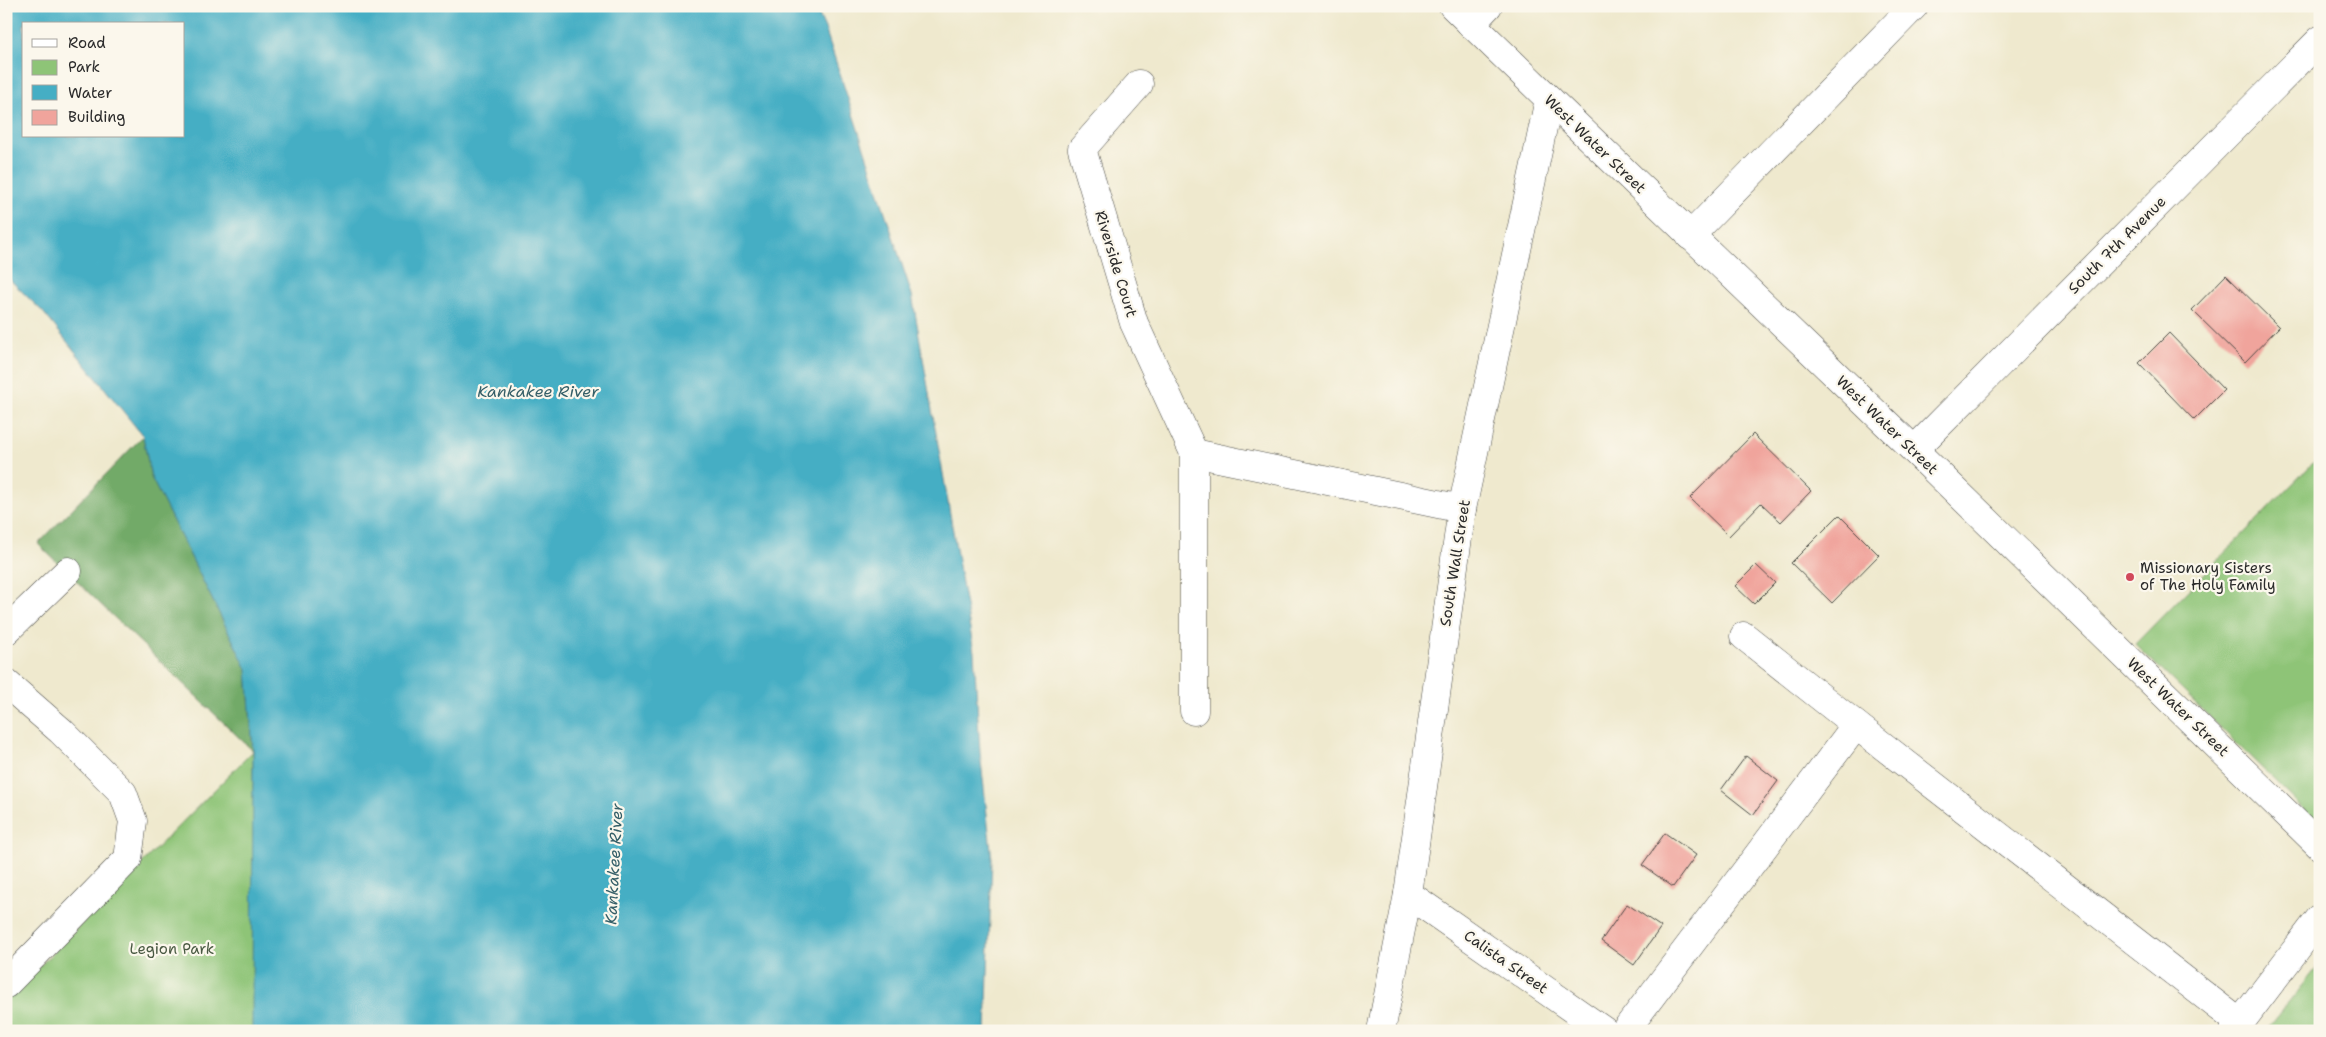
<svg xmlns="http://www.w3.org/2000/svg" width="2326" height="1037" font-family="'Shantell Sans',sans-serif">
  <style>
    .green { fill: #8ec477; stroke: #5c7851 }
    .forest { fill: #72aa68; stroke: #4e6a4a }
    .water { fill: #45aec4; stroke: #386c78; fill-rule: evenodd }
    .building { fill: #f0a49c }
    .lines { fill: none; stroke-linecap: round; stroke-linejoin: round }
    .minor-casing { stroke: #484843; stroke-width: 29 }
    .major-casing { stroke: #484843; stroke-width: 29 }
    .minor { stroke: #fff; stroke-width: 28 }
    .major { stroke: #fff; stroke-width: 28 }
    .poi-dot { fill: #d1495b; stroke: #fbf7ec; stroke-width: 2 }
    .labels { text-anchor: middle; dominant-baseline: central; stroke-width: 4.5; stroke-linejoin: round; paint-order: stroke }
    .street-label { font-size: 15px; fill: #2b2b2b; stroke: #fbf7ec }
    .poi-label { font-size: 15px; fill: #2b2b2b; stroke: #fbf7ec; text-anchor: start }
    .park-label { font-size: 15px; fill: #495942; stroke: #fbf7ec }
    .water-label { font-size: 16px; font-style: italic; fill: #355f68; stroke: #fbf7ec }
  </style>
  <rect width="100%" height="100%" fill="#fbf7ec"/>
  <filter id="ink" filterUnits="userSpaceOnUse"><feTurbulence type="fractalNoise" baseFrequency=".02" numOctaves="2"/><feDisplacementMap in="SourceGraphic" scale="10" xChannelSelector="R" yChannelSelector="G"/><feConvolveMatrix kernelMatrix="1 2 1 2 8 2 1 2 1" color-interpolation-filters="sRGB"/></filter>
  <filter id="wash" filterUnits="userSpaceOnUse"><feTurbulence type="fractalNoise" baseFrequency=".0096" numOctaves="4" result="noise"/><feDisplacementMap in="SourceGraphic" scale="20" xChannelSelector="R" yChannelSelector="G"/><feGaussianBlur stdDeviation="1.12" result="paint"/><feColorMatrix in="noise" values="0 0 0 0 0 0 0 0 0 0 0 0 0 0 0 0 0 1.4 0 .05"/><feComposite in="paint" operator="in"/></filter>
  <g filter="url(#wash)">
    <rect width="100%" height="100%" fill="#efe9ce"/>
    <!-- green -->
    <g class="green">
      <polygon points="2320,456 2320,825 2135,644"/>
      <polygon points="253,751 253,1031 6,1031 6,1000"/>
      <polygon points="2320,964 2320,1031 2266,1031"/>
    </g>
    <!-- forest -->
    <polygon class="forest" points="143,436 151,477 247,669 253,751 38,544"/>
    <!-- water -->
    <path class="water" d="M6,6H815L825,28L912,295L974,652L980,752L992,859L986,1031H252L253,751L247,669L151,477L143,436L43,312L6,276ZM24,24H184V136H24Z"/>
    <g id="blocks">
      <!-- building -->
      <g class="building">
        <polygon points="2226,275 2279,327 2245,362 2192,310"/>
        <polygon points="2169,333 2224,390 2194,420 2139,363"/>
        <polygon points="1753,434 1811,491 1781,522 1761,503 1729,536 1690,498"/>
        <polygon points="1839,515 1879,555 1832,603 1791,563"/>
        <polygon points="1756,565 1775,583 1754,604 1735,586"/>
        <polygon points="1746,756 1778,781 1753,815 1721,790"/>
        <polygon points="1665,833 1696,855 1673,887 1642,865"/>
        <polygon points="1627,904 1661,927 1634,965 1601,941"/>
      </g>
    </g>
  </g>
  <g filter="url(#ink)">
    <use href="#blocks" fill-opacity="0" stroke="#484843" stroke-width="1"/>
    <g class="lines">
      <!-- minor casing -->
      <g class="minor-casing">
        <g id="minor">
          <polyline points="1471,24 1488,6"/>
          <polyline points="1139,84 1082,149 1134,323 1194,453 1194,711"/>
          <polyline points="1549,99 1914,450 2320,846"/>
          <polyline points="1690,236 1914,6"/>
          <polyline points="1914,450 2320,40"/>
          <polyline points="1194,453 1462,509"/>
          <polyline points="6,631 68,571"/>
          <polyline points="1744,636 1856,725 2240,1023"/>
          <polyline points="6,683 61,731 123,793 133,821 128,859 6,984"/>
          <polyline points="1408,894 1604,1031"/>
          <polyline points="1625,1031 1856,725"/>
          <polyline points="2234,1031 2320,918"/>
        </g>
      </g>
      <!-- major casing -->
      <g class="major-casing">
        <polyline id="major" points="1381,1031 1408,894 1462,509 1549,99 1453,6"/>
      </g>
      <!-- minor -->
      <use href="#minor" class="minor"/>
      <!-- major -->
      <use href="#major" class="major"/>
    </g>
  </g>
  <!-- markers -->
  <circle class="poi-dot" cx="2130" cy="577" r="5"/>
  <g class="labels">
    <!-- street labels -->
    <g class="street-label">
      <text transform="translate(1595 144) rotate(44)">West Water Street</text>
      <text transform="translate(2117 245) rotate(-45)">South 7th Avenue</text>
      <text transform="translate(1116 264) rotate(73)">Riverside Court</text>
      <text transform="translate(1887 425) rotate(44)">West Water Street</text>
      <text transform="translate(1455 563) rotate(-81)">South Wall Street</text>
      <text transform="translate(2178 707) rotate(44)">West Water Street</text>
      <text transform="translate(1506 962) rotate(35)">Calista Street</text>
    </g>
    <!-- poi labels -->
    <g class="poi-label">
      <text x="2140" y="568">Missionary Sisters<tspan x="2140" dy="17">of The Holy Family</tspan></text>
    </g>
    <!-- park labels -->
    <g class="park-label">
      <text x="172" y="949">Legion Park</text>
    </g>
    <!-- water labels -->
    <g class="water-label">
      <text x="538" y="391">Kankakee River</text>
      <text transform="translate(614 864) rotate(-87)">Kankakee River</text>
    </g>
  </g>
  <!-- margin -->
  <rect width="2326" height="1037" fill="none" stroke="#fbf7ec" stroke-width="25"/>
  <!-- legend -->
  <rect x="22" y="22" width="162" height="115" fill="#fbf7ec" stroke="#a8a59f"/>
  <rect x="32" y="39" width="25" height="8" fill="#ffffff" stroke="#a8a59f"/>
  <text x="68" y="48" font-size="15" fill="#2b2b2b">Road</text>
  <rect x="32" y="60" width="25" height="15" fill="#8ec477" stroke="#a8a59f"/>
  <text x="68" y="72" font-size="15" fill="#2b2b2b">Park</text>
  <rect x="32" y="85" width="25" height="15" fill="#45aec4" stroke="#a8a59f"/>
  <text x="68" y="98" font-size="15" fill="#2b2b2b">Water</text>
  <rect x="32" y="110" width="25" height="15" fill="#f0a49c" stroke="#a8a59f"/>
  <text x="68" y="122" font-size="15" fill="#2b2b2b">Building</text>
</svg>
